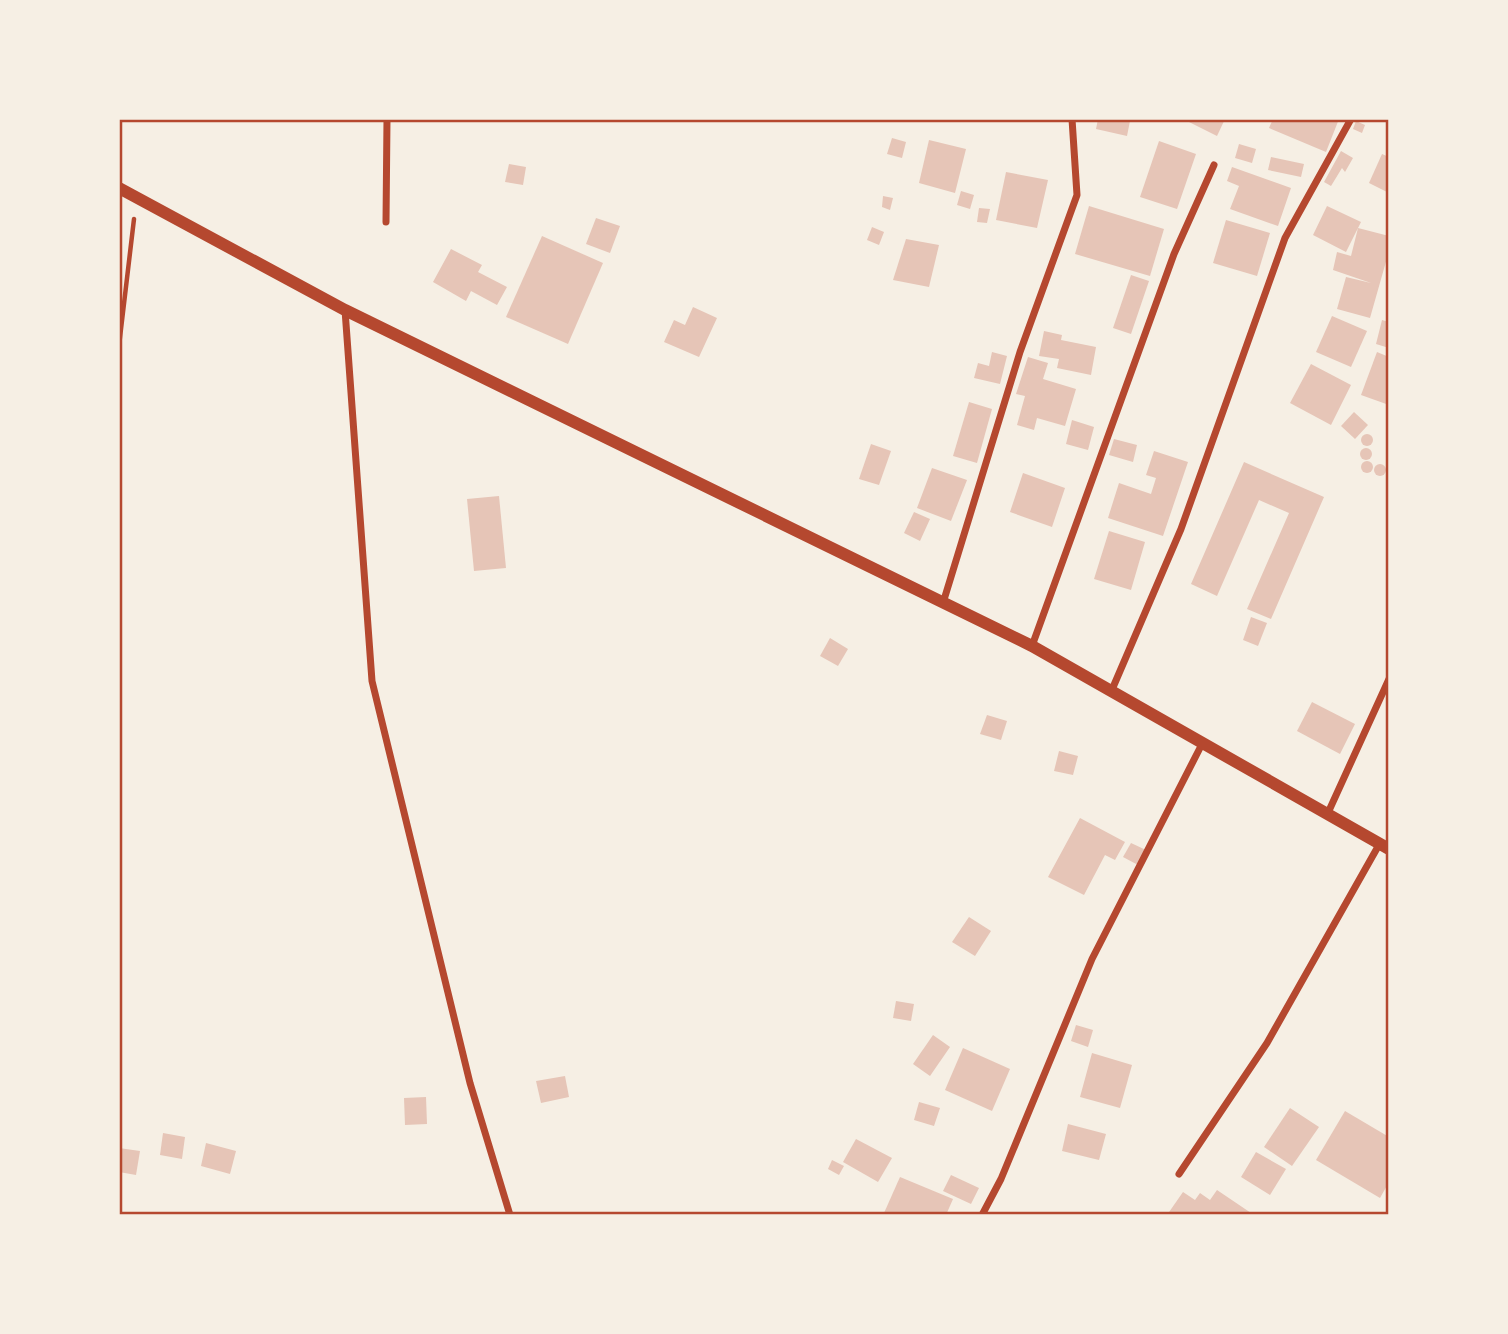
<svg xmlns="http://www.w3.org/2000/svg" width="1508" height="1334" font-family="'PT Sans',sans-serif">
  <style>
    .building { fill: #e6c5b7 }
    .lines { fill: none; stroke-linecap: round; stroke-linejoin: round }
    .path { stroke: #b5482f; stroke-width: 4.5 }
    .minor { stroke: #b5482f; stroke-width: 7 }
    .tertiary { stroke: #b5482f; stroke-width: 12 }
    .neatline { fill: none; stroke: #b5482f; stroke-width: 2.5 }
  </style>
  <rect width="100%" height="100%" fill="#f6efe4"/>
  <!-- building -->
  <g class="building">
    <polygon points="1098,119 1130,121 1127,136 1096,129"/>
    <polygon points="1183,119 1225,119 1217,136"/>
    <polygon points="1273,119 1339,119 1326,152 1269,128"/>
    <polygon points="1356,121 1365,125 1362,133 1353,129"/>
    <polygon points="892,138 906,142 902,158 887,154"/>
    <polygon points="929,140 966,149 955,193 919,183"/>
    <polygon points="1159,141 1196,154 1177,209 1140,197"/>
    <polygon points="1239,144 1256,149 1252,163 1235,158"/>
    <polygon points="1341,151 1353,158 1345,172 1342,168 1331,186 1324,182"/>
    <polygon points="1382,154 1389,157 1389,193 1369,183"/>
    <polygon points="1271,157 1304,164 1301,177 1268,170"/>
    <polygon points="509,164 526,167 523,185 505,182"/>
    <polygon points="1232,167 1291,188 1278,226 1230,209 1239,186 1227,181"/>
    <polygon points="1006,172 1048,180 1037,228 996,220"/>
    <polygon points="961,191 974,195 970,209 957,205"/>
    <polygon points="883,196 893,198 890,210 882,207"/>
    <polygon points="1089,206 1164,229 1150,276 1075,254"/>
    <polygon points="1327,206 1361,222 1358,228 1389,236 1389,251 1370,318 1337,309 1346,277 1371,283 1333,270 1337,252 1351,256 1358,228 1346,252 1313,235"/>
    <polygon points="979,208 990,209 987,223 977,222"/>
    <polygon points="596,218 620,226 610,253 586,244"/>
    <polygon points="1226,220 1270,233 1257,276 1213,263"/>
    <polygon points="872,227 884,232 879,245 867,240"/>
    <polygon points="542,236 603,263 568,344 506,317"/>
    <polygon points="906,239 939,245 929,287 893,280"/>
    <polygon points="451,249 482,265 478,272 507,287 497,305 471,291 466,301 433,282"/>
    <polygon points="1131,275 1149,281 1131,334 1113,328"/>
    <polygon points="693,307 717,318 699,357 664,342 674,320 685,325"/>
    <polygon points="1332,316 1367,331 1351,367 1316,352"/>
    <polygon points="1382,320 1389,322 1389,348 1376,344"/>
    <polygon points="1044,331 1062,335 1061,340 1096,347 1091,375 1057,368 1059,359 1039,356"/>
    <polygon points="992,352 1007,356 1000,384 974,378 978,363 989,366"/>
    <polygon points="1377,352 1389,357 1389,405 1361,395"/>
    <polygon points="1028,357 1048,363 1043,379 1076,389 1065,426 1037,418 1034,430 1017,425 1025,396 1016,394"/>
    <polygon points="1311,364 1351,385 1331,425 1290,403"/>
    <polygon points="969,402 992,409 977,463 953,456"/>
    <polygon points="1354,412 1368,425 1355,439 1341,426"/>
    <polygon points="1072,420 1094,427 1088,450 1066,444"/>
    <circle cx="1367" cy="440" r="6"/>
    <polygon points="1114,439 1137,445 1133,462 1109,455"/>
    <polygon points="871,444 891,451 879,485 859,479"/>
    <circle cx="1366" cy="454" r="6"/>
    <polygon points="1154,451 1188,462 1163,536 1108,518 1119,483 1151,494 1156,478 1146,475"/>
    <circle cx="1367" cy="467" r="6"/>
    <polygon points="1244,462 1324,497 1271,619 1247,609 1289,513 1259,500 1217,596 1191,584"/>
    <circle cx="1380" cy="470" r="6"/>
    <polygon points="932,468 967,480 951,521 917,508"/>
    <polygon points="1023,473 1065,488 1052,527 1010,512"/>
    <polygon points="499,496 506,568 474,571 467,499"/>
    <polygon points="914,512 930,519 920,541 904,533"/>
    <polygon points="1109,531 1145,542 1131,590 1094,579"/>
    <polygon points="1251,617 1267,623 1258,646 1243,640"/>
    <polygon points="830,638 848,649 838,666 820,656"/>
    <polygon points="1312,702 1355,724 1340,754 1297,731"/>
    <polygon points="987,715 1007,721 1001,740 980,734"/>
    <polygon points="1059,751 1078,756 1073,775 1054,771"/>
    <polygon points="1080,818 1125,842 1115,860 1105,855 1084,895 1048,877"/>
    <polygon points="1131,843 1146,850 1138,865 1123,857"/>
    <polygon points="969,917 991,931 975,956 952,942"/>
    <polygon points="896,1001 914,1004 911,1021 893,1018"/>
    <polygon points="1076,1025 1093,1030 1088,1047 1071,1041"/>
    <polygon points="933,1035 950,1047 930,1076 913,1064"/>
    <polygon points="963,1048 1010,1069 992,1111 945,1090"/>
    <polygon points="1092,1053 1132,1065 1120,1108 1080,1097"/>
    <polygon points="565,1076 569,1097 541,1103 536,1081"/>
    <polygon points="426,1097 427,1124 405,1125 404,1098"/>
    <polygon points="919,1102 940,1108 934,1126 914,1120"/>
    <polygon points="1290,1108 1319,1127 1292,1166 1264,1147"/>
    <polygon points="1345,1111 1389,1137 1389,1182 1380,1198 1316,1160"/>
    <polygon points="1068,1124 1106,1134 1099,1160 1062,1151"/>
    <polygon points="163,1133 185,1137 182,1159 160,1155"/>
    <polygon points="856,1139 892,1158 878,1182 843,1162"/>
    <polygon points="206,1143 236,1151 230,1174 201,1166"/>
    <polygon points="119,1148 140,1151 136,1175 119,1172"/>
    <polygon points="1256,1152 1286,1169 1270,1195 1241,1177"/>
    <polygon points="832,1160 844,1166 839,1175 828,1169"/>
    <polygon points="951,1175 979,1188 971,1204 943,1191"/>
    <polygon points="900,1177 953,1199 946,1215 884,1213"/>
    <polygon points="1217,1190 1254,1215 1167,1215 1183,1192 1195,1200 1200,1193 1210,1200"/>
  </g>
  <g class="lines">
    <!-- path -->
    <polyline class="path" points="119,346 134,219"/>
    <!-- minor -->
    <g class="minor">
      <polyline points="386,222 387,119"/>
      <polyline points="345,310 372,681 470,1083 510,1215"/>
      <polyline points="943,603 1020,352 1077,195 1072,119"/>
      <polyline points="1032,646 1174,254 1214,165"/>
      <polyline points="1111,692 1181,529 1285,238 1351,119"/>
      <polyline points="1327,815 1389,679"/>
      <polyline points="1179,1174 1267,1043 1380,843"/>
      <polyline points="982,1215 1001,1179 1092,959 1202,744"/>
    </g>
    <!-- tertiary -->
    <polyline class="tertiary" points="119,188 345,310 1032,646 1389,849"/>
  </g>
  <!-- border -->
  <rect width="1508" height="1334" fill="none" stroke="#f6efe4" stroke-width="242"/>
  <rect x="121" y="121" width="1266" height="1092" class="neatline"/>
</svg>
